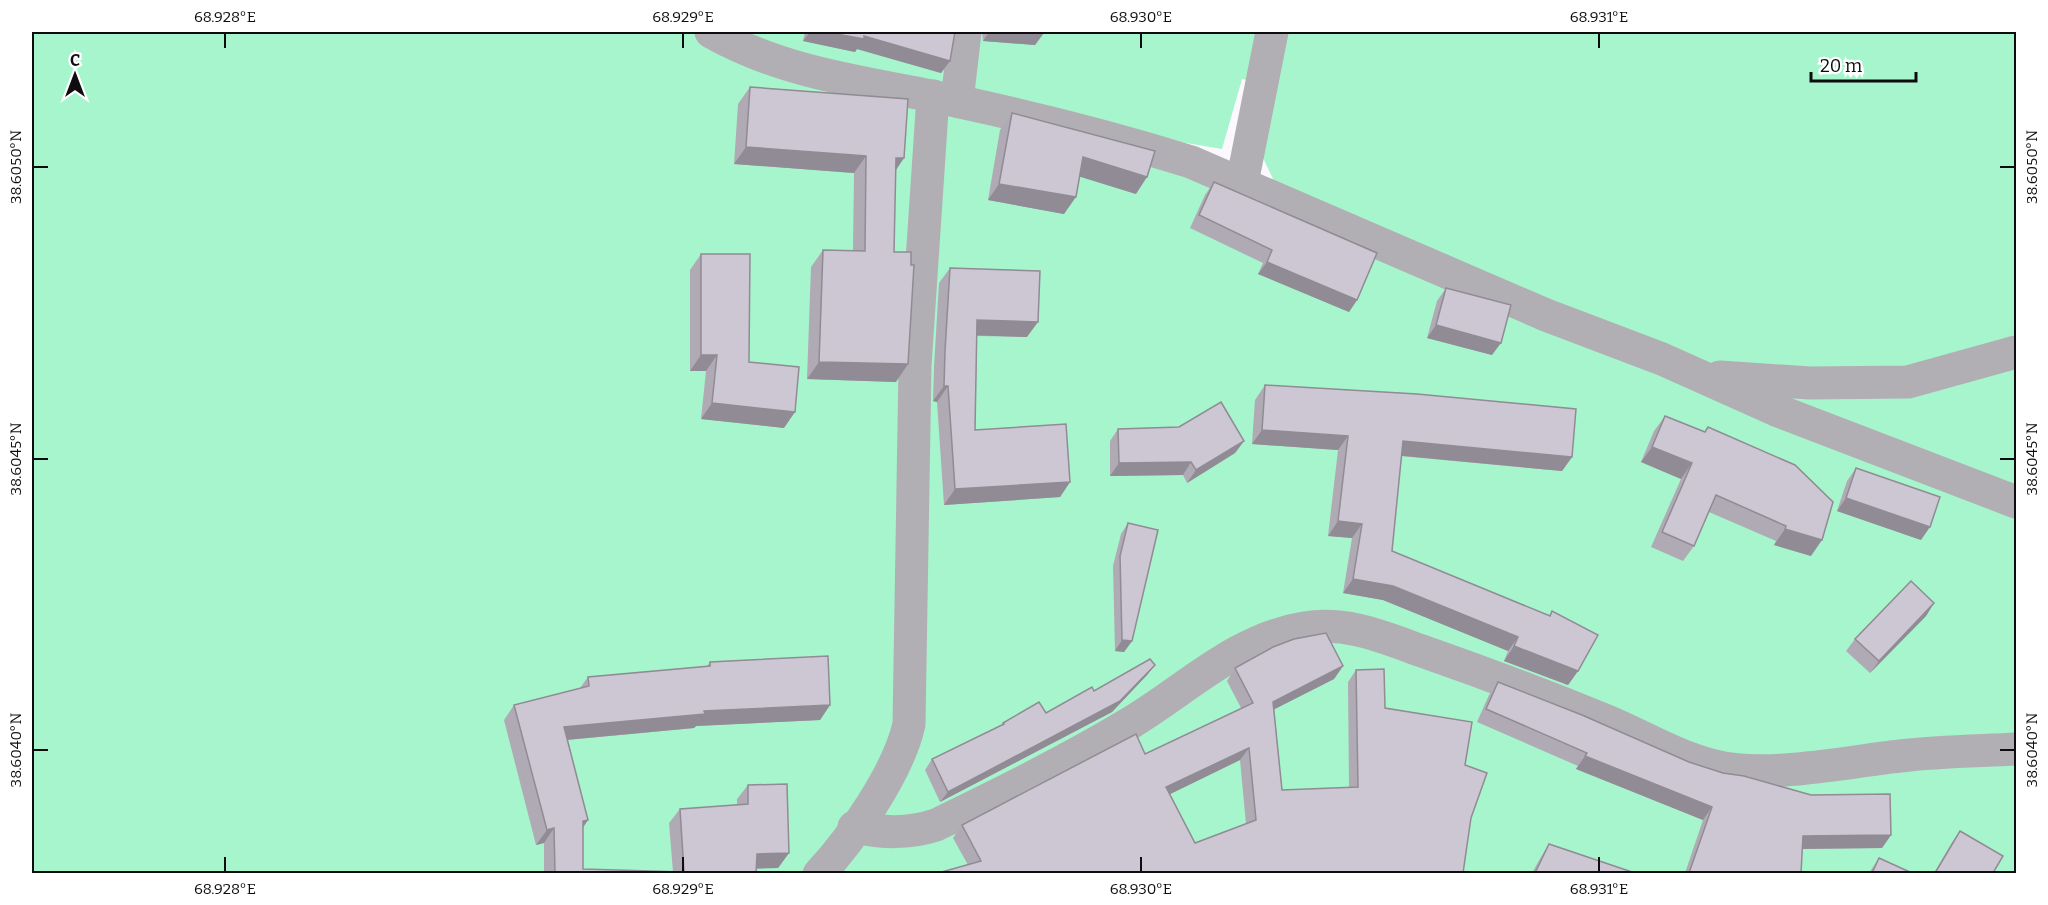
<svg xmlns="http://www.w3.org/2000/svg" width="2048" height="905" font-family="Bitter,serif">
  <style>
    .green { fill: #a7f5cd; fill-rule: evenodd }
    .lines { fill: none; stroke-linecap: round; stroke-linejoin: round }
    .minor { stroke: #b2afb4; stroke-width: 33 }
    .wall { fill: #b0aab5; fill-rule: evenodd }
    .shaded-wall { fill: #908b94 }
    .building { fill: #cdc6d3; stroke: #908b94; stroke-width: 1.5; fill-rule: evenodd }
    .ticks { fill: none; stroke: #0f0c10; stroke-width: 2 }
    .neatline { fill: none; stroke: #0f0c10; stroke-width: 2 }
    .ticks-label { font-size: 15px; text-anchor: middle; fill: #0f0c10 }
  </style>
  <rect width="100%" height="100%" fill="#fcf9fe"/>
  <!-- green -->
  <path class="green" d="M32,32H2016V873H32ZM1242,79L1264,83L1254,139L1286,206L1089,127L1222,149Z"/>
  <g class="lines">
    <!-- minor -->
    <g class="minor">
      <path d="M711,32C786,75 873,83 956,101C1035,118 1114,138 1191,162L1546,315L1662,359L1776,410L2016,502"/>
      <polyline points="957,101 965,32"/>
      <polyline points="1242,183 1272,32"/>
      <polyline points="1720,377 1810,383 1908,382 2016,352"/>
      <path d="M854,827C883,833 908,834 936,825C1002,793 1069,760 1132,722C1188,688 1237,639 1304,628C1347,621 1383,637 1422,651C1485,673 1546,696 1607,721C1643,736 1677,757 1715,766C1768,779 1845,762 1900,756C1939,751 1978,751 2016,749"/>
      <path d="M819,874C852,839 899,771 909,724L915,366L933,96"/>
    </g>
  </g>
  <!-- wall -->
  <g class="wall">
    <polygon points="805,32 955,32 950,61 941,73 857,49 855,52 803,41"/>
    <polygon points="982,32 1044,32 1035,45 983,41"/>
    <polygon points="750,87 904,158 895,170 894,252 896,382 807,379 811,267 823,250 853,251 854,173 734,164 738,104"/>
    <polygon points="1012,113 1136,194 1080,176 1064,214 988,200 1000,130"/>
    <polygon points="1214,182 1357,300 1349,312 1258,274 1263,263 1190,228 1205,195"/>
    <polygon points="701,254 749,362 784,428 701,419 706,371 690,371 690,270"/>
    <polygon points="950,268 1027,337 977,336 975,430 1070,482 1060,497 944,505 937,402 933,401 934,367 939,283"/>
    <polygon points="1446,288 1492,355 1427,338 1437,301"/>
    <polygon points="1265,385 1572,457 1562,471 1401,456 1392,551 1549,616 1552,611 1578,671 1568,685 1504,661 1508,651 1383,600 1343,593 1352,538 1328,536 1338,450 1252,444 1255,400"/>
    <polygon points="1665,416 1704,432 1708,427 1811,556 1774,545 1776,541 1709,512 1694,546 1683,561 1651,547 1681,479 1641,462 1654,431"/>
    <polygon points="1118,429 1244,441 1235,453 1187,483 1183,475 1110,476 1110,441"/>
    <polygon points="1856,468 1921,540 1837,511 1847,481"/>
    <polygon points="1128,523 1132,641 1124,652 1115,651 1113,566 1121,534"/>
    <polygon points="1934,603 1926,616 1870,673 1846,651 1855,639"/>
    <polygon points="710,662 830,705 820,720 696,726 694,728 568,740 588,820 583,828 583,869 673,872 669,823 680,809 737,805 737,799 748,785 789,853 778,868 756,868 756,873 544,873 544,843 536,845 504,720 514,705 580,688 588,677 707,666"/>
    <polygon points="1155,665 1147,675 1112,712 940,802 925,770 932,759 1001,726 1003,723 1046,713"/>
    <path d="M1343,666L1334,679L1274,709L1282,790L1349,788L1348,682L1356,670L1385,708L1465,765L1471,818L968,865L953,838L962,825L1145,754L1241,708L1227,681L1235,668ZM1240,760L1246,824L1195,843L1170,794Z"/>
    <polygon points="1498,682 1689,762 1891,835 1882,848 1802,849 1801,873 1685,873 1703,820 1576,769 1578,766 1477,722 1489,695"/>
    <polygon points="1960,831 1993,873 1934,873 1951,844"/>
    <polygon points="1549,844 1635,873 1532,873 1541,857"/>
    <polygon points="1879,858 1912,873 1869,873"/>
  </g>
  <!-- shaded-wall -->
  <g class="shaded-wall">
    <polygon points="810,32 825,32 864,36 950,61 941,73 857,49 855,52 803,41"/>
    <polygon points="989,32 1029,32 1044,33 1035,45 983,41"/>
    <polygon points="746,147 866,156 854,173 734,164"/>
    <polygon points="1083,157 1147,177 1136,194 1071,174"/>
    <polygon points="896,158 904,158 892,176"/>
    <polygon points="999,184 1076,197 1064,214 988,200"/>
    <polygon points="1267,262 1357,300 1349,312 1258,274"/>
    <polygon points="977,320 1038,322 1027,337 967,335"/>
    <polygon points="1436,325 1501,343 1492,355 1427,338"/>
    <polygon points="701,355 717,355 706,371 690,371"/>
    <polygon points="819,362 908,364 896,382 807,379"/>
    <polygon points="944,386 948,386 937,402 933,401"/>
    <polygon points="712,403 795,412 784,428 701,419"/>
    <polygon points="1262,430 1348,436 1338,450 1252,444"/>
    <polygon points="1244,441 1235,453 1187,483 1196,470"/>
    <polygon points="1403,441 1572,457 1562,471 1393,455"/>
    <polygon points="1652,447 1692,463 1681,479 1641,462"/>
    <polygon points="1191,462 1183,475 1110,476 1119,463"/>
    <polygon points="1070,482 1060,497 944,505 955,489"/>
    <polygon points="1846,498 1930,527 1921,540 1837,511"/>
    <polygon points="1338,521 1362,524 1352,538 1328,536"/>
    <polygon points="1785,529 1822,540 1811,556 1774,545"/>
    <polygon points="1353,579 1393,586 1518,637 1508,651 1383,600 1343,593"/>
    <polygon points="1934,603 1926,616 1870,673 1879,661"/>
    <polygon points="1122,640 1132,641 1124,652 1115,651"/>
    <polygon points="1514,646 1578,671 1568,685 1504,661"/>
    <polygon points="1155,665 1147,675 1112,712 940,802 948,792"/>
    <polygon points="1343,666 1334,679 1265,714 1273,702"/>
    <polygon points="830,705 820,720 696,726 694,728 554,741 564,727 704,711"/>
    <polygon points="1249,748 1240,760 1158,800 1166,787"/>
    <polygon points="1585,756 1712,807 1703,820 1576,769"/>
    <polygon points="588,820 578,834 583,821"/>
    <polygon points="554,828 544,843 536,845 547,830"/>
    <polygon points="1891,835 1882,848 1794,849 1803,836"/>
    <polygon points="789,853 778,868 746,869 757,854"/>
  </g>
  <!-- building -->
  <g class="building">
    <polygon points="825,32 955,32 950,61 864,36 864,39"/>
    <polygon points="750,87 908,99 904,158 896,158 894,252 911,252 911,265 914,265 908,364 819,362 823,250 865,251 866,156 746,147"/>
    <polygon points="1012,113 1155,151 1147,177 1083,157 1076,197 999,184"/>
    <polygon points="1214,182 1377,253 1357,300 1267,262 1272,250 1199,215"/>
    <polygon points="701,254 750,254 749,362 799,367 795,412 712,403 717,355 701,355"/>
    <polygon points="950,268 1040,271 1038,322 977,320 975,430 1066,424 1070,482 955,489 948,386 944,386 945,351"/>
    <polygon points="1446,288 1511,305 1501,343 1436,325"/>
    <polygon points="1265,385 1417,394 1576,409 1572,457 1403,441 1392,551 1550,616 1552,611 1598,635 1578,671 1514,646 1518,637 1393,586 1353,579 1362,524 1338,521 1348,436 1262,430"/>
    <polygon points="1221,402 1244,441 1196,470 1191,462 1119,463 1118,429 1179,427"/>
    <polygon points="1665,416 1705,432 1708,427 1795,465 1833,502 1822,540 1785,529 1786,526 1716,495 1694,546 1662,532 1692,463 1652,447"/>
    <polygon points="1856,468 1940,497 1930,527 1846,498"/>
    <polygon points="1128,523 1158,530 1132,641 1122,640 1120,556"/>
    <polygon points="1911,581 1934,603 1879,661 1855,639"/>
    <path d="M1326,633L1343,666L1273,702L1282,790L1358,787L1356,670L1384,669L1385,708L1472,722L1465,765L1487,773L1471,818L1463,873H938L981,861L962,825L1136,734L1145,754L1253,703L1235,668L1273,647L1294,639ZM1249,748L1256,820L1195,843L1166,787Z"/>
    <polygon points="828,656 830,705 704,711 705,714 564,727 588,820 583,821 583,869 684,872 680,809 748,804 748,785 787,784 789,853 757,854 756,873 555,873 554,828 547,830 514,705 589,686 588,677 710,666 710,662"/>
    <polygon points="1150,659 1155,665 1120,701 948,792 932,759 1004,724 1003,723 1039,702 1046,713 1092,687 1094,691"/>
    <polygon points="1498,682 1582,715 1689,762 1723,773 1744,776 1811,795 1890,794 1891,835 1803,836 1801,873 1689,873 1712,807 1585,756 1587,753 1486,709"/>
    <polygon points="1960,831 2003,856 1993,873 1935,873"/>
    <polygon points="1549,844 1635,873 1535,873"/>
    <polygon points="1879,858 1912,873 1872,873"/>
  </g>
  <!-- ticks -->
  <path class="ticks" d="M225,33V48M683,33V48M1141,33V48M1599,33V48M33,167H48M2000,167H2015M33,459H48M2000,459H2015M33,750H48M2000,750H2015M225,857V872M683,857V872M1141,857V872M1599,857V872"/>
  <!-- border -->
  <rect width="2048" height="905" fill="none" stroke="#ffffff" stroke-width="66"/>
  <!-- north arrow -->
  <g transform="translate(75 75)" stroke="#ffffff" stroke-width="4.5" paint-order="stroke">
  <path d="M0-4.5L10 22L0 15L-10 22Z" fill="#0f0c10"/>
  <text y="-9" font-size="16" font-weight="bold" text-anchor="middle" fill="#0f0c10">С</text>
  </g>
  <!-- scale -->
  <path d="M1811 72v9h105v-9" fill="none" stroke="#0f0c10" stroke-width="3"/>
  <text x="1820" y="72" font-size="18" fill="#0f0c10" stroke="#ffffff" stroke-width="4.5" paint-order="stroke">20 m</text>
  <rect x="33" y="33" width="1982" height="839" class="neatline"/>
  <g class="ticks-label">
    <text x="225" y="22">68.928°E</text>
    <text x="683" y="22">68.929°E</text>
    <text x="1141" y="22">68.930°E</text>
    <text x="1599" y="22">68.931°E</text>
    <text transform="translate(16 167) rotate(-90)" y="5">38.6050°N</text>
    <text transform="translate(2032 167) rotate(-90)" y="5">38.6050°N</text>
    <text transform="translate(16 459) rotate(-90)" y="5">38.6045°N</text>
    <text transform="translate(2032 459) rotate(-90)" y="5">38.6045°N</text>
    <text transform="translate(16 750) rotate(-90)" y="5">38.6040°N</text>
    <text transform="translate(2032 750) rotate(-90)" y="5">38.6040°N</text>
    <text x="225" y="894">68.928°E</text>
    <text x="683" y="894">68.929°E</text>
    <text x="1141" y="894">68.930°E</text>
    <text x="1599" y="894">68.931°E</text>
  </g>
</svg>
